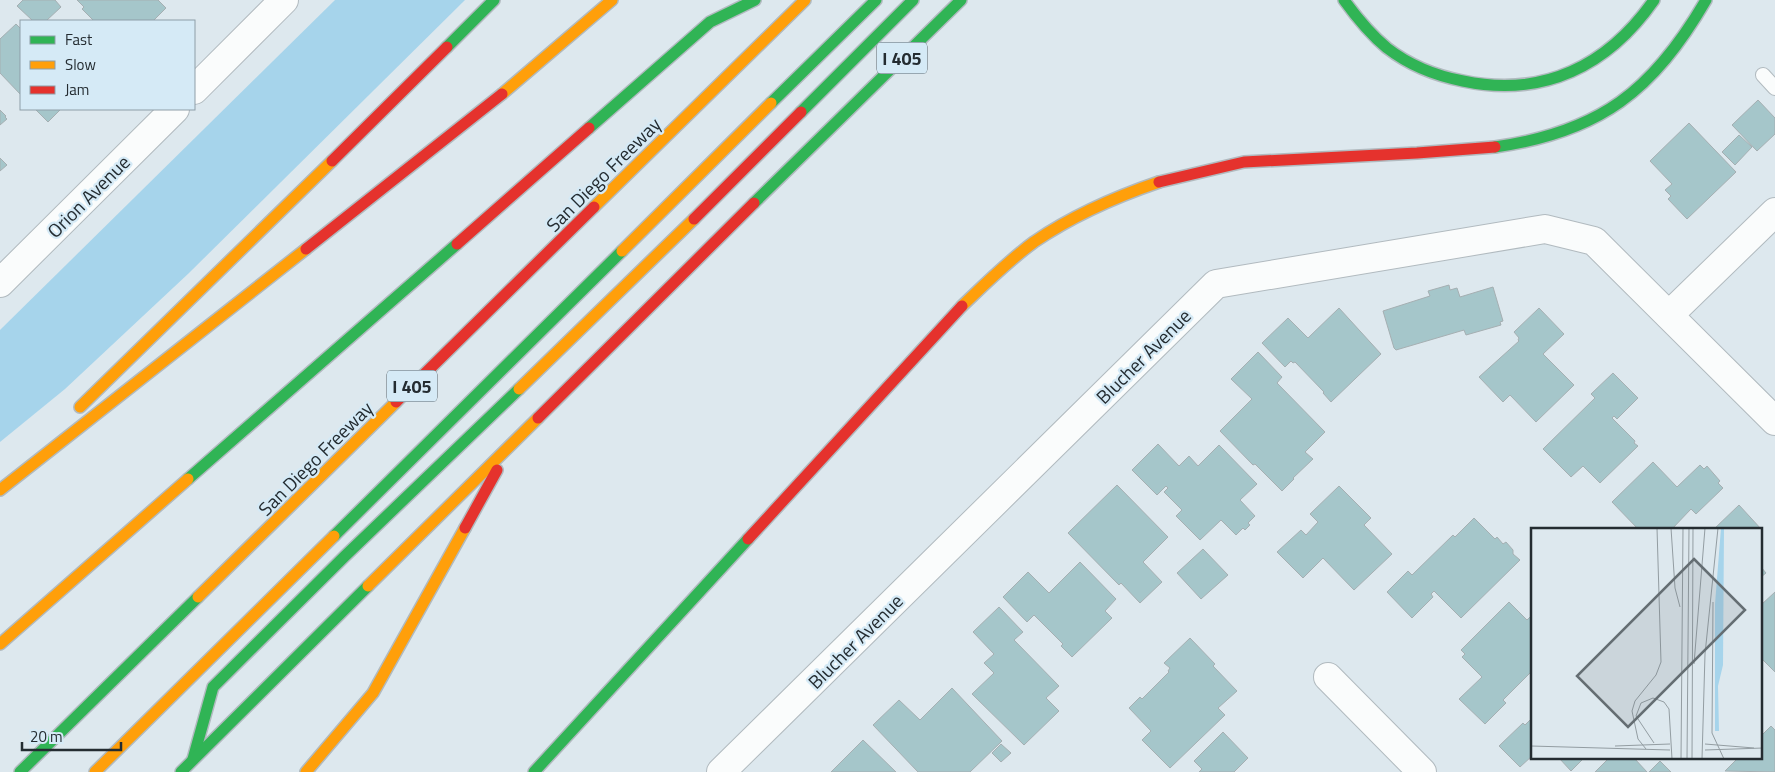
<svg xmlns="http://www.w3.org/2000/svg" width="1775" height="772" font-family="'Titillium Web',sans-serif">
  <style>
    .green { fill: #a6d4eb }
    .building { fill: #a5c6ca; stroke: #a5afb2 }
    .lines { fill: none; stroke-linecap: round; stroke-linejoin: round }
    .lane-casing { stroke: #b1babf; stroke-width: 16 }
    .street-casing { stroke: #b1babf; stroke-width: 30 }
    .fast-casing { stroke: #b1babf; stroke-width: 14 }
    .slow-casing { stroke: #b1babf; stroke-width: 14 }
    .jam-casing { stroke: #b1babf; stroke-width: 14 }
    .lane { stroke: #fafcfc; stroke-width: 14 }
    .street { stroke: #fafcfc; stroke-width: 28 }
    .fast { stroke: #30b455; stroke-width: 11 }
    .slow { stroke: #ff9f0a; stroke-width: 11 }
    .jam { stroke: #e5322d; stroke-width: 11 }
    .labels { text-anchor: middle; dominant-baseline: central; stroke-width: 4.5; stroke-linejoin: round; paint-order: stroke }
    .shield { fill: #d5eaf6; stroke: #59656c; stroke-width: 1 }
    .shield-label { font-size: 18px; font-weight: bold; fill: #242c31 }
    .street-label { font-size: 19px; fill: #242c31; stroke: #d5eaf6 }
    .inset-road { fill: none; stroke: #939da2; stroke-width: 1 }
    .view { fill: #656e73; fill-opacity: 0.15; stroke: #656e73; stroke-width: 2.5 }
    .inset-edge { fill: none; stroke: #242c31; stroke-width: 2.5 }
  </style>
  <rect width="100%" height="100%" fill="#dde8ee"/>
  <!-- green -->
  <polygon class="green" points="335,0 465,0 189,273 65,389 0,442 0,330"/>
  <!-- building -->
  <g class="building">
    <polygon points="23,0 55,0 61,7 46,21 33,21 17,6"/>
    <polygon points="77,0 158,0 166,8 153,21 94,21 82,9 84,7"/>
    <polygon points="16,24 21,29 21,95 0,73 0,39"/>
    <polygon points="1758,100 1775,118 1775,134 1757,151 1732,125"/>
    <polygon points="35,109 61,109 48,122"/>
    <polygon points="0,110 6,116 5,117 7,119 0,125"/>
    <polygon points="1689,123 1736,172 1687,219 1668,199 1671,196 1665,190 1672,184 1650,161"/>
    <polygon points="1739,135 1752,147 1735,165 1722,152"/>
    <polygon points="0,158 7,165 0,171"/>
    <polygon points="1449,285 1450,290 1457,288 1460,297 1493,287 1503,321 1500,322 1501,325 1466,335 1464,330 1396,350 1394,348 1383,311 1430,296 1428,291"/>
    <polygon points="1339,308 1381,354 1331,402 1323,393 1324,392 1295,362 1293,363 1291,361 1285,367 1262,343 1288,318 1308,338"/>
    <polygon points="1539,308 1564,334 1543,354 1574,385 1536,422 1510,395 1503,402 1479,377 1519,341 1518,340 1519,338 1514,332"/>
    <polygon points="1258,352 1282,377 1277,383 1325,432 1305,452 1313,459 1293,478 1294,479 1282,491 1255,464 1253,465 1220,431 1252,399 1231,379"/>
    <polygon points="1613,373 1638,398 1617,419 1614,416 1612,418 1635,441 1634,443 1638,446 1600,483 1583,466 1571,477 1543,449 1595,398 1591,394"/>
    <polygon points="1158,444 1179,466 1189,456 1198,466 1219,445 1257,484 1240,500 1255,516 1248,523 1250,525 1245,530 1243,528 1236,535 1221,520 1200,540 1176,516 1182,510 1164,492 1168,488 1166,486 1157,495 1132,470"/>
    <polygon points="1653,462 1677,487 1700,465 1704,469 1707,466 1720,481 1718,483 1723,488 1696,514 1691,509 1671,530 1639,530 1612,502"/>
    <polygon points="1117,485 1168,537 1143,562 1162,582 1140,603 1121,583 1119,585 1068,533"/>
    <polygon points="1339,486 1371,518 1364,525 1392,554 1354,590 1323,558 1303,578 1277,552 1301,530 1306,535 1318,522 1310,514"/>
    <polygon points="1739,505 1762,530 1713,530"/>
    <polygon points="1474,518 1495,539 1497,537 1503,544 1506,542 1513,550 1513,554 1520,560 1461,618 1434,591 1431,594 1433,597 1412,618 1387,592 1408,571 1412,575 1453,535 1455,537"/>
    <polygon points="1203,549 1228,575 1201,599 1177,573"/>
    <polygon points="1080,562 1116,599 1105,611 1112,618 1072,657 1061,646 1063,644 1034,615 1027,622 1003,597 1028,572 1049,593"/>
    <polygon points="1761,567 1766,573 1761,577"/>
    <polygon points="1775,592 1775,672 1761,658 1761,605"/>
    <polygon points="1509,602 1527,620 1532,615 1532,671 1503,700 1506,703 1485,724 1459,699 1482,677 1462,657 1465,654 1461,650"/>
    <polygon points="999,607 1023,632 1014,640 1059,686 1046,698 1059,711 1024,745 972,694 994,673 984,663 994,654 973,632"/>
    <polygon points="1190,638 1215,664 1213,666 1237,691 1218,708 1225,715 1170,768 1142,740 1151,731 1129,708 1140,697 1142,699 1169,672 1168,671 1170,668 1164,663"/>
    <polygon points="952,688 1002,741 970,772 918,772 873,725 899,700 920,720"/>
    <polygon points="1532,718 1532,756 1520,767 1499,746 1523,723 1525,725"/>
    <polygon points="1771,726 1775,730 1775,772 1725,771 1738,758 1761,758 1761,736"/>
    <polygon points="1223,732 1248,758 1234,772 1199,772 1202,769 1194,761"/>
    <polygon points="863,740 896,772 831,772"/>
    <polygon points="1001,744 1011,753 1001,762 992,753"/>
    <polygon points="1559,758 1584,758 1571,771"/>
    <polygon points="1609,758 1634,758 1647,772 1595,772"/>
    <polygon points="1660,761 1671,772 1649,772"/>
  </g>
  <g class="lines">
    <!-- lane casing -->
    <g class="lane-casing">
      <polyline id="lane" points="1763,75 1775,88"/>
    </g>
    <!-- street casing -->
    <g class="street-casing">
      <g id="street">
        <polyline points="194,90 284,0"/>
        <polyline points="0,283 175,109"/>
        <polyline points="1669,315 1775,212"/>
        <polyline points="1328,677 1422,772"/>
        <polyline points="721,772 1216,284 1545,229 1594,241 1775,421"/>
      </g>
    </g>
    <!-- fast casing -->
    <g class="fast-casing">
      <g id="fast">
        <path d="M1344,0C1357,18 1370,34 1387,48C1409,65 1437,76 1463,81C1543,98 1608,66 1654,0"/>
        <polyline points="447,47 494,0"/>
        <polyline points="771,103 876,0"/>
        <polyline points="801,112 913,0"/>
        <polyline points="589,128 710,22 755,0"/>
        <path d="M1495,147C1600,132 1653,91 1706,0"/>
        <polyline points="754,203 961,0"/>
        <polyline points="188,479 457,244"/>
        <polyline points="334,536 622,251"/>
        <polyline points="193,759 213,687 345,556 519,389"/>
        <polyline points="20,772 198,597"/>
        <polyline points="181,772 368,586"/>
        <polyline points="534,772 748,539"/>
      </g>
    </g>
    <!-- slow casing -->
    <g class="slow-casing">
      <g id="slow">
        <polyline points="502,94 612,0"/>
        <polyline points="594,207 805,0"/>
        <polyline points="622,251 771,103"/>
        <path d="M962,306C985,284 1008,261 1034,242C1072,216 1115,197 1159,182"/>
        <polyline points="519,389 694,219"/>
        <polyline points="80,407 332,161"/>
        <polyline points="0,490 306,249"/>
        <polyline points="368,586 538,418"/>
        <polyline points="198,597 396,402"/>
        <polyline points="0,644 188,479"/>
        <polyline points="95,772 334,536"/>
        <polyline points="306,772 373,693 465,528"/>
      </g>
    </g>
    <!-- jam casing -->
    <g class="jam-casing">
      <g id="jam">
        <polyline points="332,161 447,47"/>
        <polyline points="1159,182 1244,162 1417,153 1495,147"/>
        <polyline points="694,219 801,112"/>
        <polyline points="457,244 589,128"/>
        <polyline points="306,249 502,94"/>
        <polyline points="396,402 594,207"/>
        <polyline points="538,418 754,203"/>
        <polyline points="465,528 497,470"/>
        <polyline points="748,539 962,306"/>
      </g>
    </g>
    <!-- lane -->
    <use href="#lane" class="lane"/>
    <!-- street -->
    <use href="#street" class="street"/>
    <!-- fast -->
    <use href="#fast" class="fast"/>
    <!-- slow -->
    <use href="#slow" class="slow"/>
    <!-- jam -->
    <use href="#jam" class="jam"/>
  </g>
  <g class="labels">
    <!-- shield labels -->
    <g class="shield">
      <rect x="877" y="42.5" width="50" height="31" rx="4"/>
      <rect x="387" y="370.5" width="50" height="31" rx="4"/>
    </g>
    <g class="shield-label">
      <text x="902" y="58">I 405</text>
      <text x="412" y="386">I 405</text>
    </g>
    <!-- street labels -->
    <g class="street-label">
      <text transform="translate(603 174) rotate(-45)">San Diego Freeway</text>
      <text transform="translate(88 196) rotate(-45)">Orion Avenue</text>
      <text transform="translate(1143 356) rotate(-45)">Blucher Avenue</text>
      <text transform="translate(315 458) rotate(-45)">San Diego Freeway</text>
      <text transform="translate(855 641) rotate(-45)">Blucher Avenue</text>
    </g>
  </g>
  <!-- overview -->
  <g transform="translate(1531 528)">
    <rect width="231" height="231" fill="#dde8ee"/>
    <path d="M190,0H193L192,137L187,158L188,203H184V76Z" fill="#a6d4eb"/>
    <path class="inset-road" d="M140,0L144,60L149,79M182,74L181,205L193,231M163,136L174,0M123,215L105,188L110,175L122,170L133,174L138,181L141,231M174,216L223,220M0,218L139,222M84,218L139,216M115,221L107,211L101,183L104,173L125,147L130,134L126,0M174,222L232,220M150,231L152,0M156,231L158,0M161,231L162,0M171,231L174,126L187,0"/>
    <path class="view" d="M163,31L214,82L97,199L46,148Z"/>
    <rect width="231" height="231" class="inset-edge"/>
  </g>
  <!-- legend -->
  <rect x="20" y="20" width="175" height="90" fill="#d5eaf6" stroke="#8e9ea7"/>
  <rect x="30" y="36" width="25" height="8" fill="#30b455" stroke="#8e9ea7"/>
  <text x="65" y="45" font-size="15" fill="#242c31">Fast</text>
  <rect x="30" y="61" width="25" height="8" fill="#ff9f0a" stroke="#8e9ea7"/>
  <text x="65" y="70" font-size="15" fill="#242c31">Slow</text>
  <rect x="30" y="86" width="25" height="8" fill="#e5322d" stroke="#8e9ea7"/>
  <text x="65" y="95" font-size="15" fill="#242c31">Jam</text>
  <!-- scale -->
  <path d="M22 742v8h99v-8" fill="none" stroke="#242c31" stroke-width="2.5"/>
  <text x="30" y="742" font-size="15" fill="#242c31" stroke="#d5eaf6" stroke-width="4" paint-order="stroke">20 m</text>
</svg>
